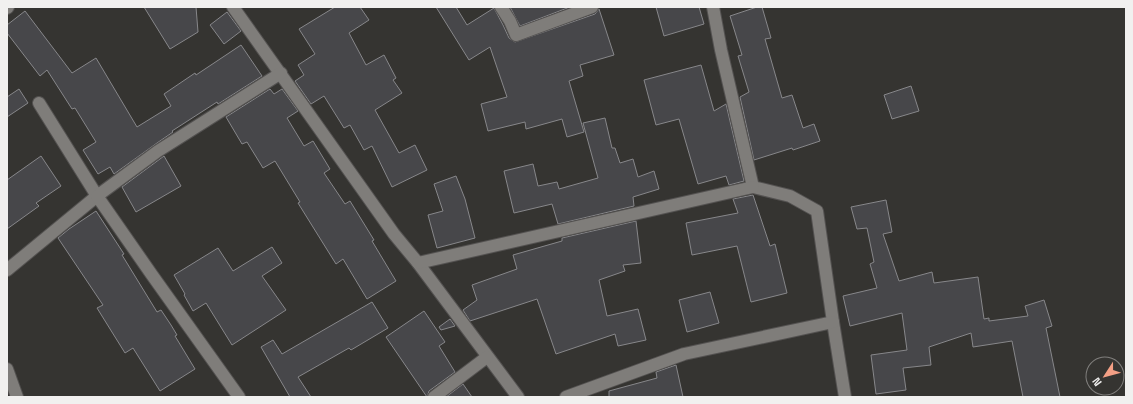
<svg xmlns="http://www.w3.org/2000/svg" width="1133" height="404" font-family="'Space Grotesk',sans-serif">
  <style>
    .building { fill: #47474a; stroke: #87878a }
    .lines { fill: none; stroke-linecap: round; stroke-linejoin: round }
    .minor-casing { stroke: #545251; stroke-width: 14 }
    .minor { stroke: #7f7d7a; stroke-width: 12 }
  </style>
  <rect width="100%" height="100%" fill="#353431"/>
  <!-- building -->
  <g class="building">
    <polygon points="144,7 196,7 198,32 170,49"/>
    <polygon points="335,7 360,7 369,20 349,33 366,65 384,55 396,78 393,80 402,93 375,110 399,153 415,145 427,170 392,187 372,146 364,150 350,125 344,128 324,96 311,104 295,81 304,75 298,65 315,54 299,29"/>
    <polygon points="436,7 456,7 467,25 494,8 503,25 509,38 515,42 595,14 599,9 614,55 580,65 583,76 569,81 584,132 567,137 562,119 526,129 525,122 488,131 481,104 507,97 490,47 469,60"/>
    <polygon points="510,7 570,7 520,26"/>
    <polygon points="656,7 699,7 704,24 664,36"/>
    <polygon points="757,7 762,7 771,38 765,39 782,98 792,95 803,128 814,124 820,141 793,150 792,148 754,160 740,97 749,92 738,56 742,55 730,16"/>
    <polygon points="25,11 72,73 96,58 137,127 171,106 164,94 195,73 196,75 241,45 262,76 218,104 217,102 172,131 173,132 157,143 114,174 110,167 98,174 83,150 96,142 75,108 72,109 47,70 40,76 7,33 7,25"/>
    <polygon points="227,12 241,31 224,44 210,25"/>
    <polygon points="701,65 714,111 726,104 744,181 729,185 726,176 698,184 679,119 656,125 644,80"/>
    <polygon points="911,86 919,111 892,119 884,95"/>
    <polygon points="19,89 28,103 7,117 7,97"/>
    <polygon points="270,89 274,94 282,89 298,111 287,118 304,146 313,141 330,169 324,173 345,204 350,201 374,240 372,241 396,281 367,299 343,259 336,264 298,203 300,202 275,161 263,168 247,142 242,144 226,117"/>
    <polygon points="605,118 612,148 615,148 620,163 633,159 638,177 654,171 659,189 633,197 634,206 558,224 552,204 514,213 504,171 533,164 538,186 557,182 559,189 598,178 583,123"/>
    <polygon points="41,156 61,186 36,203 39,206 7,229 7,180"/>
    <polygon points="164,156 181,186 136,212 122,187"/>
    <polygon points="456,176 465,199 475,238 437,248 428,215 443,211 434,184"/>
    <polygon points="753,195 770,246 775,244 787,293 751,302 737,246 692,255 686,223 738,213 733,199"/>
    <polygon points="886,200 892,232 883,234 899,281 932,272 934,283 978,277 984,319 989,318 989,321 1028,316 1025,306 1044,300 1052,326 1046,328 1060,397 1023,397 1012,341 973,347 971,333 929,347 931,365 903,368 906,390 876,394 871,355 907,350 902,313 850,326 843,296 877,288 870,264 874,262 867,228 857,229 851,207"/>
    <polygon points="96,211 124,254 122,255 157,312 161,310 171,325 177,335 175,336 195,369 160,391 133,348 125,353 97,308 103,305 58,238 69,229"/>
    <polygon points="636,221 641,263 623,265 625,271 599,280 607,316 638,309 646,340 618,346 615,334 556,354 537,299 470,321 463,310 477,300 472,285 517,269 513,255 562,241 562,238"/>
    <polygon points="272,247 282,263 262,276 286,310 232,345 206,303 193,311 184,295 185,294 174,275 218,248 233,271"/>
    <polygon points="710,292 719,323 687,332 679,300"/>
    <polygon points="372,302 388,328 351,350 349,348 298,377 311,397 290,397 261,347 273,340 282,354"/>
    <polygon points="424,311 445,342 439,346 455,372 429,391 427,397 386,337"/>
    <polygon points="450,319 455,326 441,330 439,327"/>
    <polygon points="676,365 683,397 609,397 609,391 657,378 656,372"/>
    <polygon points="463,384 472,397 446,397"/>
  </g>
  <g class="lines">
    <!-- minor casing -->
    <g class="minor-casing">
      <g id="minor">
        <polyline points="233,7 394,234 418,263 518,397"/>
        <polyline points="501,7 510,21 516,35 592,7"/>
        <polyline points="713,7 721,50 753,187 790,196 817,211 833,322 845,397"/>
        <polyline points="7,8 8,7"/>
        <polyline points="418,263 753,187"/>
        <polyline points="7,270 97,196 39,103"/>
        <polyline points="7,369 17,397"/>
        <polyline points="239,397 152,275 97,196 158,151 281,73"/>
        <polyline points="434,397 487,357"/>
        <polyline points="566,397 684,354 833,322"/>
      </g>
    </g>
    <!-- minor -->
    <use href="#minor" class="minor"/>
  </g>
  <!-- border -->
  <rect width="1133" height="404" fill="none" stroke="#f1f0ef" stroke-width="16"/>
  <!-- north arrow -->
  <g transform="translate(1105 376) rotate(234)"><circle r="19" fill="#353431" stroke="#807f7d"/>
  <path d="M0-3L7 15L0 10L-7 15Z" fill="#f39f85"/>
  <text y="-6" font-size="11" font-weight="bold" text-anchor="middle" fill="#f1f0ef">N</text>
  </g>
</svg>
